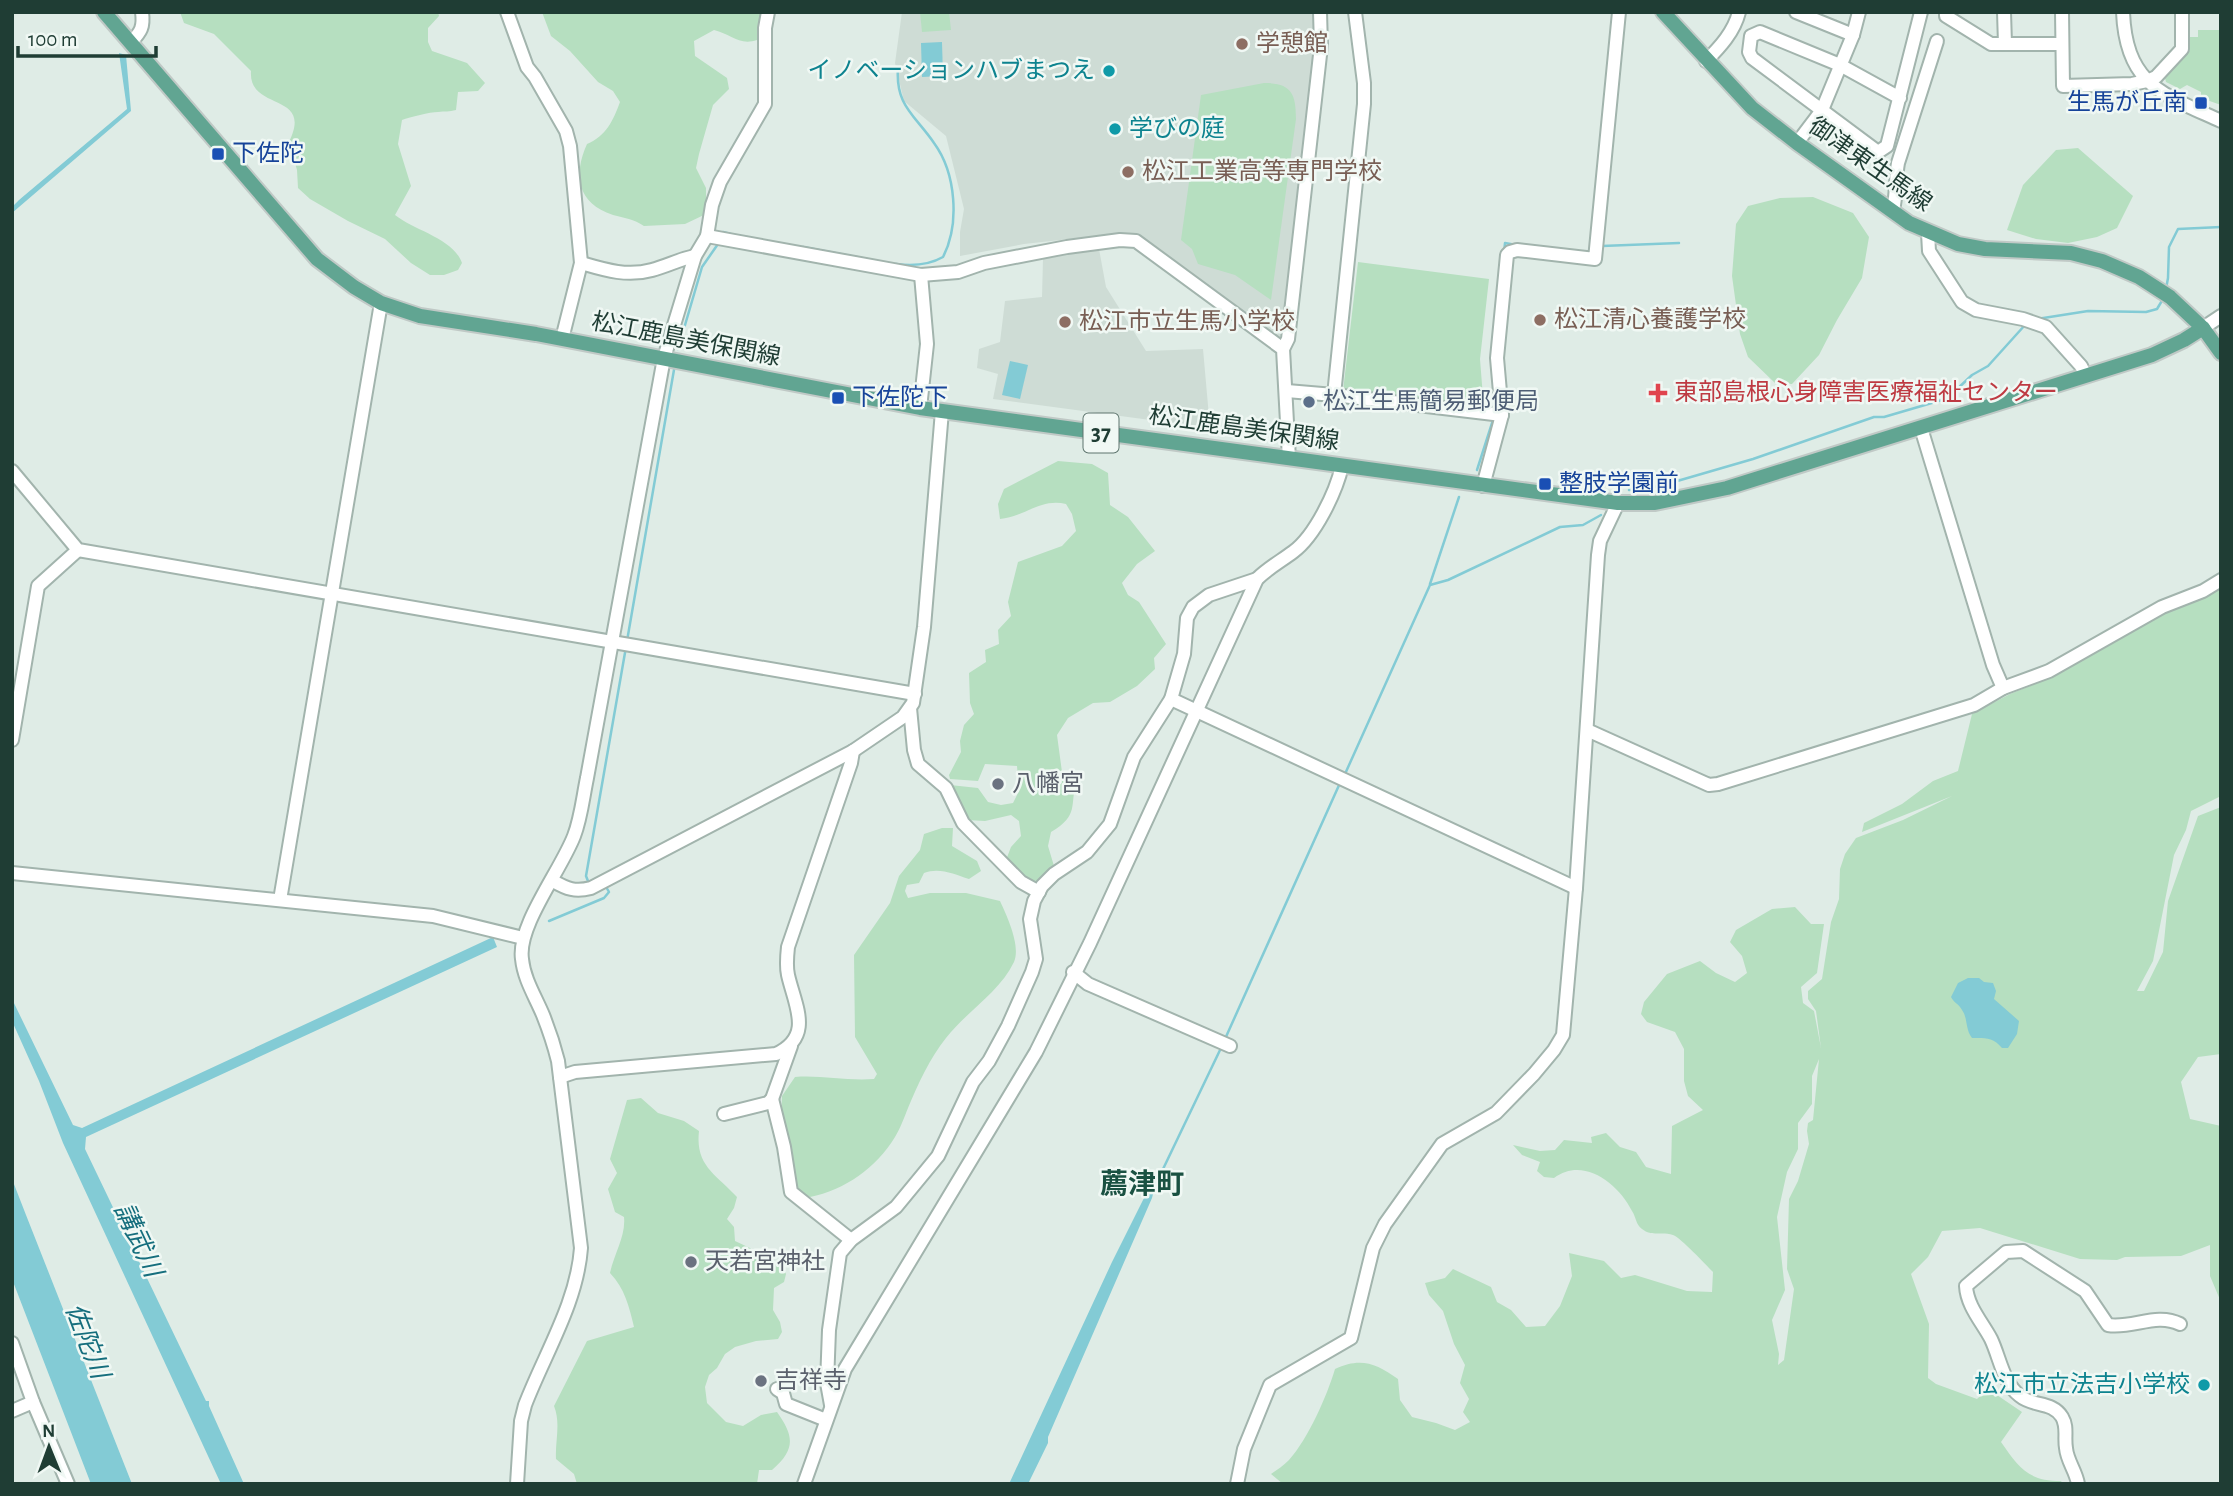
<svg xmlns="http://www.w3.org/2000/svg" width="2233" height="1496" font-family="'Alegreya Sans','Noto Sans JP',sans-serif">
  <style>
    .built { fill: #cedcd5 }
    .green { fill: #b6dfc0; fill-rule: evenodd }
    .water { fill: #83cbd5 }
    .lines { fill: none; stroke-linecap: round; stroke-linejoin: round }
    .stream { stroke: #83cbd5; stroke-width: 2.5 }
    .minor-casing { stroke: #a2b4ad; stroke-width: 16 }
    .major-casing { stroke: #c0c9c6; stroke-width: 18 }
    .minor { stroke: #fff; stroke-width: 12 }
    .major { stroke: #61a592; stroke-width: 14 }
    .education-dot { fill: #8d6e63; stroke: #f0f8f4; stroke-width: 2.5 }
    .culture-dot { fill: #0f9aa8; stroke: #f0f8f4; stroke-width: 2.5 }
    .transit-dot { fill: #1a4fb4; stroke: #f0f8f4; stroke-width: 2.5 }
    .health-dot { fill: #e0444e; stroke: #f0f8f4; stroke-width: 2.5 }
    .service-dot { fill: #5c6f8a; stroke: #f0f8f4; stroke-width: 2.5 }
    .worship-dot { fill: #6b7280; stroke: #f0f8f4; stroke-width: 2.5 }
    .labels { text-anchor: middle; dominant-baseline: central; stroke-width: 5; stroke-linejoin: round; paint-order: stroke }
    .shield { fill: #f0f8f4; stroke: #5e756e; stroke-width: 2 }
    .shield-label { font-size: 23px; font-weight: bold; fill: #1f3d34 }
    .education-label { font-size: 24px; fill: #785e54; stroke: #f0f8f4; text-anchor: start }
    .culture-label { font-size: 24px; fill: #0d838f; stroke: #f0f8f4; text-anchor: end }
    .transit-label { font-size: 24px; fill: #164399; stroke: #f0f8f4; text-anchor: start }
    .street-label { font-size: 24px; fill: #1f3d34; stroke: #f0f8f4 }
    .health-label { font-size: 24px; fill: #be3a42; stroke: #f0f8f4; text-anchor: start }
    .service-label { font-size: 24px; fill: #4e5e75; stroke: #f0f8f4; text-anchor: start }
    .worship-label { font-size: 24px; fill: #5b616d; stroke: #f0f8f4; text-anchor: start }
    .water-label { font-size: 26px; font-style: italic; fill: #156e7d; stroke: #f0f8f4 }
    .quarter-label { font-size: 28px; font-weight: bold; fill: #1a5142; stroke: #f0f8f4 }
  </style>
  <rect width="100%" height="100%" fill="#dfece6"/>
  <!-- built -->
  <g class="built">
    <polygon points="902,12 1313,12 1316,49 1280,338 1145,240 1124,233 1024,244 960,256 960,232 964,209 946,136 904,101 895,63"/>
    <polygon points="1099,249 1106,287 1146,351 1203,349 1210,428 993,399 998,374 977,368 979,349 1000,342 1005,301 1042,297 1043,259"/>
  </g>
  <!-- green -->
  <g class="green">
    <path d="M180,12H438L439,16L428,28V42L432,51L467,63L485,83L478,91L458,92L456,110C449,112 445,111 438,112C430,112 410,117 402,120L398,144L411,186L395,215C415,231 453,238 462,263L458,270L444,275H430L411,263L385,239L348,221L310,199L298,188L297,170L289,142C314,91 248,112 251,71L214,34L184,23Z"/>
    <path d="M542,12H761L757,40C739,46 731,34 714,30L694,41L695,56L727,78L729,89L713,105L699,154L696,168L706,188V214L685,224L644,226C634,219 624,218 613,215C577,203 573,175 587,144C606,136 613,121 620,102L613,91L598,82L570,51L551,36Z"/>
    <polygon points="920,12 949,12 951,30 922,32"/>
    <polygon points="2198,30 2221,30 2221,105 2201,98 2201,92 2187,85 2180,89 2166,82 2165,78 2186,54 2186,37 2198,37"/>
    <path d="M1264,83C1291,83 1296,93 1296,119L1271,300L1235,275L1198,264L1192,249L1181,240L1201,95Z"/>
    <polygon points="2078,148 2133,196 2117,228 2097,237 2068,243 2036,239 2007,230 2023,185 2056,150"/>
    <polygon points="1813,197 1853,213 1869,237 1862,278 1837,320 1819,355 1792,384 1775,383 1748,357 1740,334 1732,276 1736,224 1748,206 1780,198"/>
    <polygon points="1358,262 1489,279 1480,359 1484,410 1343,391"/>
    <path d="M1058,461L1092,464L1108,473L1110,505L1128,517L1155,551L1137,564L1122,583L1128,595L1139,602L1166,644L1154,658L1155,669L1137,686L1110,702L1093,703L1068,718L1057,735L1062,772L1073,773L1077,778C1069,806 1080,815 1051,832L1048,846L1054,866C1035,894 1024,877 1006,860L1011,847L1021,836L1019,821L1011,815L985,821L967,820L950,785L978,788L988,802L1001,805L1013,803L1019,791L1017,766L985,764L978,781L950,779L949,775L961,752L960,741L964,725L974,714L970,703L969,673L986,662L985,650L999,644L998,630L1011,616L1008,602L1018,562L1062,546L1076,531L1072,514L1066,504C1041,498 1026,516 1000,519L998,504L1004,489Z"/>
    <path d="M2221,583V796L2191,811L2186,830L2174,855L2153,961L2137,991H2144L2163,952L2168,901L2198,816L2221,807V1054L2198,1057L2181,1082L2190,1119L2221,1126V1302L2210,1276V1245L2181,1256L2125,1257L2117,1260L2080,1259L1980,1228L1942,1231L1928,1257L1911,1274L1929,1324L1928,1378L1936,1384L1977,1399L1988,1389L2022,1412L2001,1442C2019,1468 2028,1481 2061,1481L2063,1484H1283L1271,1474C1277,1470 1284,1465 1289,1460C1308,1439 1327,1396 1335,1369C1360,1357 1376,1363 1398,1379L1400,1400L1412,1417L1436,1423L1455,1430L1470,1422L1463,1412L1469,1399L1460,1383L1465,1365L1454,1344L1443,1311L1429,1295L1425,1283L1445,1278L1453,1269L1491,1287L1497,1302L1511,1310L1526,1327L1545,1326L1560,1306L1572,1276L1569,1253L1604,1261L1621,1278L1635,1275L1687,1291L1712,1292L1713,1272C1705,1264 1681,1238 1673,1235C1662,1231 1652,1237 1642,1229C1636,1225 1636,1217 1632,1211C1618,1183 1583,1156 1554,1178L1544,1177L1537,1171L1540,1162L1522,1155L1513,1145L1540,1151L1555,1150L1564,1140L1592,1143L1591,1137L1606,1133L1620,1147L1636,1152L1646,1167L1671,1174L1672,1126L1703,1110L1688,1096L1684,1081V1049L1675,1032L1647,1022L1641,1014L1644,1002L1667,974L1700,961L1716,973L1735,982L1747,973L1742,956L1730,942L1736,930L1772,909L1795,907L1811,924H1824L1817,973L1801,987L1803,1003L1814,1011L1821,1048L1816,1011L1808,999V991L1822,979L1831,922L1839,899L1840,869L1845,854L1856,838L1903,820L1952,796L1862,832L1864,823L1902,804L1933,781L1958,771L1972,714L2010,694L2055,676L2160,612L2178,608ZM1819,1059L1813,1120L1808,1123L1807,1131L1809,1144L1798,1181L1789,1199L1787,1269L1794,1289L1784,1360L1778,1365L1779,1354L1772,1320L1785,1290L1777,1217L1787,1172L1798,1149V1123L1812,1104V1076Z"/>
    <path d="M942,828H953L952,846L977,861L981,871L969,879C954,874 939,867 924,873L919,883L907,885L905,891L908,898L930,893H966L1000,901C1007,916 1021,946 1014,962C999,993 967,1011 946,1038C930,1058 918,1084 908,1108C904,1118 900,1129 895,1137C876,1168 845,1190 810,1197L794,1188L781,1120L782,1096L795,1077C821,1075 846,1081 874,1079L877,1074L855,1037L854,955L890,903L899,876L920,850L924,834Z"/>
    <path d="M641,1098L658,1113L684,1121L699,1131C695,1166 716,1174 737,1197L734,1208L727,1219L734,1227L735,1241L750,1248L766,1262L781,1263L786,1274L784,1282L774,1288L773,1310L780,1322L782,1332L778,1339L756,1341L735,1347L725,1354L717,1368L709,1375L705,1387L707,1403L726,1422L743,1426L761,1415L777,1412C794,1436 796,1449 772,1470H759L757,1484H577L574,1474L556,1459C555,1440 561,1424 554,1406L587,1341L634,1327C629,1306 625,1289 610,1273C614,1254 626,1236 624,1217L615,1212L608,1189L617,1173L610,1159L627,1100Z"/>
  </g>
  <!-- water -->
  <g class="water">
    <polygon points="942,42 943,76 922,77 921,43"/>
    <polygon points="119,53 126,55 131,111 12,213 12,207 19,200 127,109"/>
    <polygon points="1010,361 1028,365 1020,399 1002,395"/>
    <polygon points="493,937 497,947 86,1137 85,1149 206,1401 209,1401 209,1406 244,1484 221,1484 63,1143 39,1081 12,1021 12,999 73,1125 82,1128"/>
    <path d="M1968,978H1979L1984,982L1993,983L1996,991L1994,999L2019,1021L2017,1034L2008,1048H2002C1993,1037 1985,1038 1972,1038C1965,1029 1968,1018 1962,1010C1959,1004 1954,1003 1951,997L1958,983Z"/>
    <polygon points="12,1179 26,1215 132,1484 91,1484 12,1279"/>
    <polygon points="1148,1190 1154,1190 1152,1198 1048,1437 1048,1443 1028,1484 1009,1484 1112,1262"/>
  </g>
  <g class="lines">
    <!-- stream -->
    <g class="stream">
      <polyline points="722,234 723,232 738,236"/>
      <polyline points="1602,246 1679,243"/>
      <polyline points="803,247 872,260"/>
      <polyline points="1504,253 1505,243 1516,245"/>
      <path d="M896,264C912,266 929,265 943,257C960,224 956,173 934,143C915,115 895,106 898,67"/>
      <polyline points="2166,289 2168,278 2169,247 2178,229 2221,227"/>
      <polyline points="2037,319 2088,311 2146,312 2157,309 2163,299"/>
      <polyline points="678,349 702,267 718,244"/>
      <polyline points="1494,388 1495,410"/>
      <polyline points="1477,470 1493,420"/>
      <polyline points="1629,490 1660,486 1753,459 1874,417 1884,417 1942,400 1954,392 1972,375 1988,366 2025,325"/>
      <polyline points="1430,584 1459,497"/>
      <polyline points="627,641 675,364"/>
      <polyline points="1345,774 1430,585 1448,580 1560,527 1583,525 1601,515"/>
      <polyline points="592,882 588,881 586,876 626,647"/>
      <polyline points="549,921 604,898 609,892 605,885"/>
      <polyline points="1225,1039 1340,783"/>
      <polyline points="1153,1190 1221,1048"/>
    </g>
    <!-- minor casing -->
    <g class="minor-casing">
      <g id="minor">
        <polyline points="507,12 527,67 535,77 566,131 570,146 581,263 562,339"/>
        <polyline points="1796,12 1853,35"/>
        <polyline points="1946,12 1946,16 1991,44 2005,44"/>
        <polyline points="2004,12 2005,44 2062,44"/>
        <polyline points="2062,12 2063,86 2132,84 2147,81 2156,77 2182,49 2182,12"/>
        <path d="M2123,12C2126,85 2162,94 2221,121"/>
        <path d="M131,42C141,32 144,27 142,12"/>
        <path d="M1706,61C1720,47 1734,32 1739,12"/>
        <polyline points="1900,98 1840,65 1760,32 1751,36 1749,52 1752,58 1878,152 1887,146 1921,12"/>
        <polyline points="1797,143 1822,110 1853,35 1859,12"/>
        <path d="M1893,210C1897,194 1895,179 1898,163L1937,41"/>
        <polyline points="1928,233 1929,251 1962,302 1976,310 2023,319 2046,327 2081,366 2086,376"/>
        <polyline points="707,236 921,275 958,272 984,263 1067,247 1120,240 1136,241 1283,349 1289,459"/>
        <path d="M581,263C605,270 627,277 652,270C667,266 680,259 695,256"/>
        <polyline points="2203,328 2221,316"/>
        <polyline points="1283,349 1288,339 1321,46 1320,12"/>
        <polyline points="1287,391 1334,395 1364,104 1364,83 1355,12"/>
        <polyline points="1334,395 1502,415"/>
        <polyline points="920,408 927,344 921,275"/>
        <polyline points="1921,428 1993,665 2003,688"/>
        <polyline points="12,471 78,550 915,694"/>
        <polyline points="1483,486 1502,415 1497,358 1507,255 1510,252 1517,250 1595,259 1619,12"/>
        <polyline points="1171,699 1576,888"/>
        <polyline points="910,708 914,750 918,764 946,788 963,823 1021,882 1039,892"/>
        <polyline points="1587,730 1709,785 1718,784 1974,705 2003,688 2049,671 2162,607 2203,591 2221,580"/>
        <polyline points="12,740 38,586 78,550"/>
        <polyline points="12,873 433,916 523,938"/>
        <path d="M553,881C567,889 575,892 591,888L853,751L903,717L913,703L924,627L942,411"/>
        <polyline points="280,900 381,303"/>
        <polyline points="1073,972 1088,984 1230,1046"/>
        <path d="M560,1077L575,1072L776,1054C814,1036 795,1006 788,975C786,966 787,956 788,947L851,763L853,751"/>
        <polyline points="772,1099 784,1147 791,1192 851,1240"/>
        <polyline points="724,1114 768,1103 772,1099 791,1046"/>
        <polyline points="12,1343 33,1402 68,1484"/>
        <polyline points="777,1389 783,1393 786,1404 826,1420"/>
        <polyline points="831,1405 827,1383 829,1330 840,1253 851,1240 896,1207 938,1156 973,1082 989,1061 1008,1026 1032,972 1036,959 1030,919 1034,901 1042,886 1054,874 1087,852 1110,824 1134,757 1171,699 1184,654 1187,618 1193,607 1209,595 1257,579"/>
        <polyline points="12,1411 33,1402"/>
        <path d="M517,1484L521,1421L525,1405C545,1353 577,1303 581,1248L558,1061C554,1045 549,1030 543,1015C535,996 524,979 522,959C517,926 561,870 574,836C581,818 583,797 587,778L664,358L695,256L707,236L712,205L720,182L765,104V28L768,12"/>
        <path d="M804,1484L845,1369L1036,1052L1090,943L1257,579C1268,568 1281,561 1293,552C1315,536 1336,492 1342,466"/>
        <polyline points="1237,1484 1244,1449 1270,1385 1351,1338 1373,1248 1385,1224 1442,1144 1496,1113 1534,1074 1554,1050 1563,1035 1576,888 1598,555 1600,541 1618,503"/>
        <path d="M2078,1484C2076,1471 2067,1461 2066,1448C2064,1437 2068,1427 2062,1417C2052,1401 2033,1407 2020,1396C2003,1383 2000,1358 1991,1339C1982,1322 1967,1306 1966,1286L2006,1252L2023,1251L2085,1291L2108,1325C2133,1329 2156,1312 2180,1324"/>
      </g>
    </g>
    <!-- major casing -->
    <g class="major-casing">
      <g id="major">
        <polyline points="104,12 317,259 354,287 381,303 420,316 536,334 920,408 1618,503 1655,503 1727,488 2152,355 2184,340 2203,328"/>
        <polyline points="1663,12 1752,108 1797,143 1909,223 1958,244 1985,249 2071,253 2102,261 2139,277 2170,297 2203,328 2221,353"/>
      </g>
    </g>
    <!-- minor -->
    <use href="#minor" class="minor"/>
    <!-- major -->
    <use href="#major" class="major"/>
  </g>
  <!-- markers -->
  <g class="education-dot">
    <circle cx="1242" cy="44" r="7"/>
    <circle cx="1128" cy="172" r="7"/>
    <circle cx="1540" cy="320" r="7"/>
    <circle cx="1065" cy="322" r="7"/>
  </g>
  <g class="culture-dot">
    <circle cx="1109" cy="71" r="7"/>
    <circle cx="1115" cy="129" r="7"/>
    <circle cx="2204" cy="1385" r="7"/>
  </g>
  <g class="transit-dot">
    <rect x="2194" y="96" width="14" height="14" rx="3.5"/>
    <rect x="211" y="147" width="14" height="14" rx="3.5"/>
    <rect x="831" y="391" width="14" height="14" rx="3.5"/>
    <rect x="1538" y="477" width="14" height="14" rx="3.5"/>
  </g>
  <path class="health-dot" d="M1654.5 382.5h7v7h7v7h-7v7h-7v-7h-7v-7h7z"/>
  <circle class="service-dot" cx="1309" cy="402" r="7"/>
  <g class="worship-dot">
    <circle cx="998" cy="784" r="7"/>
    <circle cx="691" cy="1262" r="7"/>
    <circle cx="761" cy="1381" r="7"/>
  </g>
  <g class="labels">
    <!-- shield labels -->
    <rect class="shield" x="1083.5" y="413.5" width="35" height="39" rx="5"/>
    <g class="shield-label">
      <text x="1101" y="433">37</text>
    </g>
    <!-- education labels -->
    <g class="education-label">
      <text x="1256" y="44">学憩館</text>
      <text x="1142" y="172">松江工業高等専門学校</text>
      <text x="1554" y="320">松江清心養護学校</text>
      <text x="1079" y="322">松江市立生馬小学校</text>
    </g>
    <!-- culture labels -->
    <g class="culture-label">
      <text x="1095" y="71">イノベーションハブまつえ</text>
      <text x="1129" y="129" text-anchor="start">学びの庭</text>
      <text x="2190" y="1385">松江市立法吉小学校</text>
    </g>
    <!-- transit labels -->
    <g class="transit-label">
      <text x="2187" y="103" text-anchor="end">生馬が丘南</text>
      <text x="232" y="154">下佐陀</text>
      <text x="852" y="398">下佐陀下</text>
      <text x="1559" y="484">整肢学園前</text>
    </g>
    <!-- street labels -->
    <g class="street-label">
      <text transform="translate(1870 165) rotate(35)">御津東生馬線</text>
      <text transform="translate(686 340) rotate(11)">松江鹿島美保関線</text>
      <text transform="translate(1244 429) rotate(8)">松江鹿島美保関線</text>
    </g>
    <!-- health labels -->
    <g class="health-label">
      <text x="1674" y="393">東部島根心身障害医療福祉センター</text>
    </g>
    <!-- service labels -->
    <g class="service-label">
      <text x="1323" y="402">松江生馬簡易郵便局</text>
    </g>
    <!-- worship labels -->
    <g class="worship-label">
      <text x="1012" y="784">八幡宮</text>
      <text x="705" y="1262">天若宮神社</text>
      <text x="775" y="1381">吉祥寺</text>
    </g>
    <!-- water labels -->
    <g class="water-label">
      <text transform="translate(138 1240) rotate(65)">講武川</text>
      <text transform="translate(87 1341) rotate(69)">佐陀川</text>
    </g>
    <!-- quarter labels -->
    <g class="quarter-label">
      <text x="1142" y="1185">薦津町</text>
    </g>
  </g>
  <!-- border -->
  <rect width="2233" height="1496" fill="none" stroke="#1f3d34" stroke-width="28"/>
  <!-- north arrow -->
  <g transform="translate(49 1447) rotate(359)" stroke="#f0f8f4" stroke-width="5" paint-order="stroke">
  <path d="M0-5L12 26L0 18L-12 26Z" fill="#1f3d34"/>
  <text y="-10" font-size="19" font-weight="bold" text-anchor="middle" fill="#1f3d34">N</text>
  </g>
  <!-- scale -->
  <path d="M18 46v10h138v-10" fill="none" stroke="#1f3d34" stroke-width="3.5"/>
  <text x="28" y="46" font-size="21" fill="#1f3d34" stroke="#f0f8f4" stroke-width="5" paint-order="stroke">100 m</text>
</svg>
